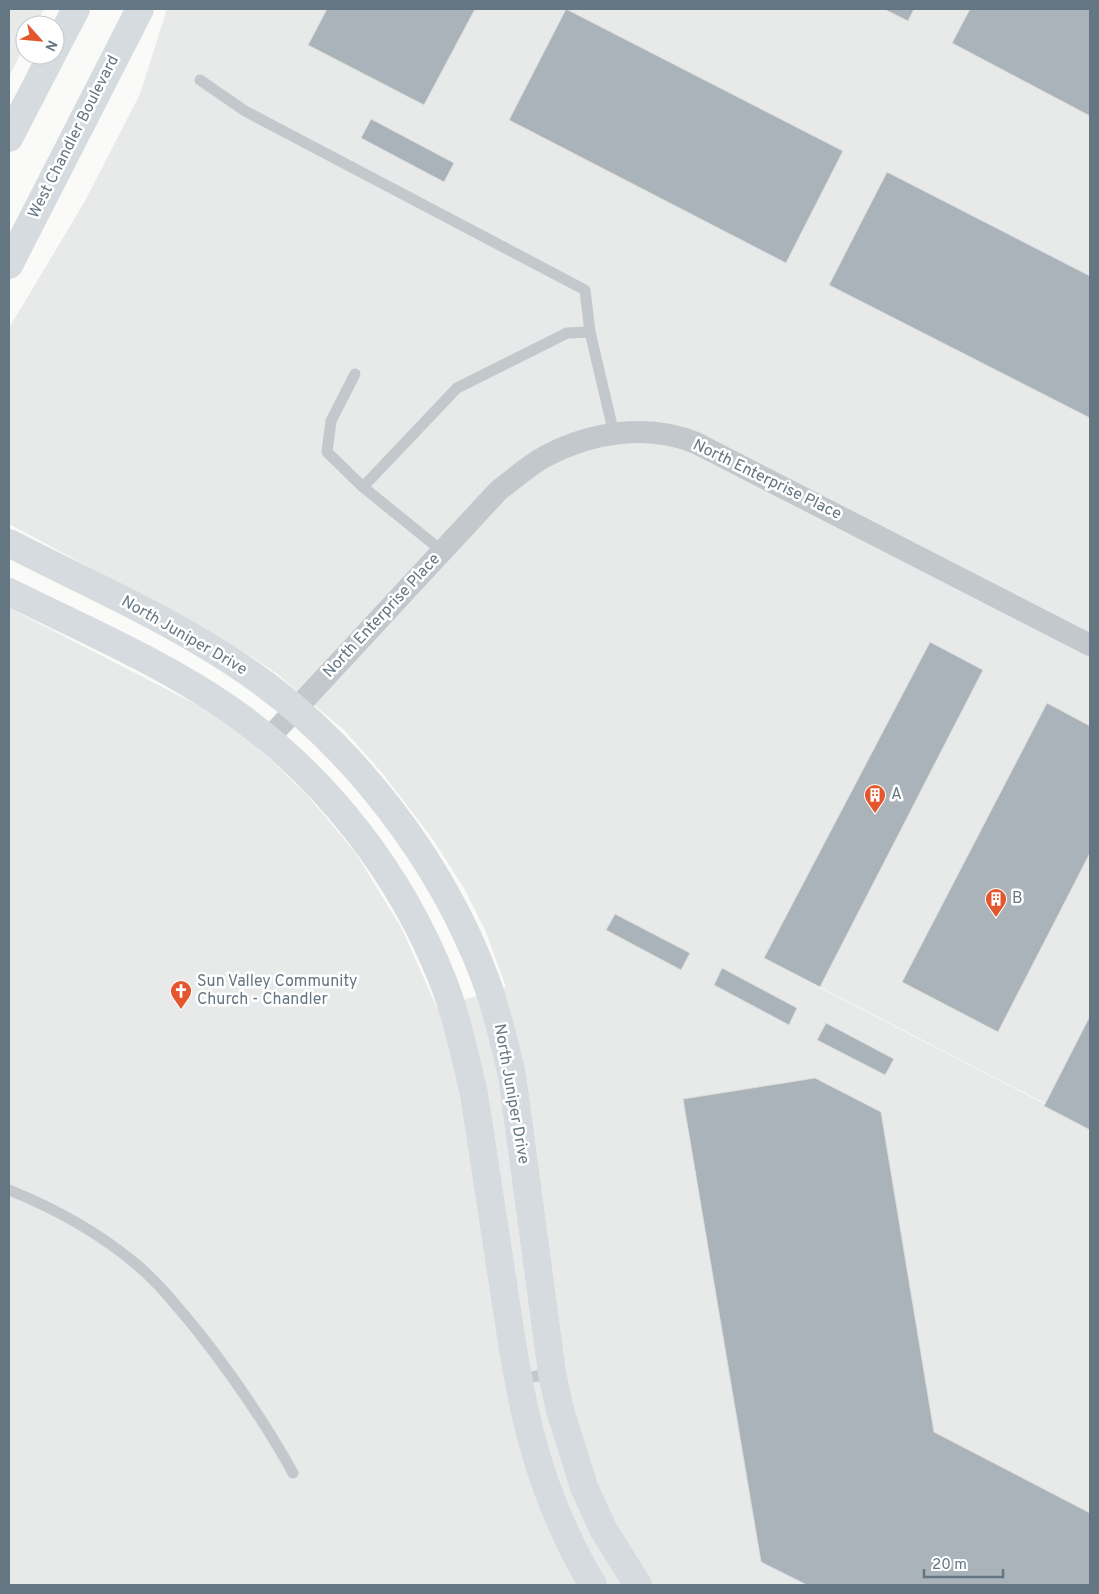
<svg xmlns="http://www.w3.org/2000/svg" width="1099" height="1594" font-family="Overpass,sans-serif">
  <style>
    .built { fill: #e8e9e9; fill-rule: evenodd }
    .building { fill: #aab3b9; stroke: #dcdcda }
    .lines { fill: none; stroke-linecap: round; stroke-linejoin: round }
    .lane { stroke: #c3c8cc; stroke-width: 11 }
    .street { stroke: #c3c8cc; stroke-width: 22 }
    .secondary { stroke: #d6dbdf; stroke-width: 28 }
    .labels { text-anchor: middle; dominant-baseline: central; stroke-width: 5; stroke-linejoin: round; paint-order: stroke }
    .street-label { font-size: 16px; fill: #657683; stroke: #fff }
    .poi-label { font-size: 16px; fill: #657683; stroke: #fff; text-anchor: start }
  </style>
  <rect width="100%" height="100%" fill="#fafaf8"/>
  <!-- built -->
  <g class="built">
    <polygon points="9,9 44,9 35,25 25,25 25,45 9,77"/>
    <path d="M167,9H1090V1585H9V608L205,709L251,741L307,795L355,852L402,929L437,1008L506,987L485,930L465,890L430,835L382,773L345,731L277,674L252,657L212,633L9,524V328L85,201L140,94ZM718,935L820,987L1054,1108V1109Z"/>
  </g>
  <!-- building -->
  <g class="building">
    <polygon points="327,9 475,9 424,105 308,45"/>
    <polygon points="566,9 843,151 786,263 509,120"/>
    <polygon points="884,9 914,9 908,21"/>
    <polygon points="970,9 1090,9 1090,116 952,43"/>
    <polygon points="371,119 454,163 444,182 361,138"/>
    <polygon points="887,172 1090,276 1090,418 829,285"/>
    <polygon points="930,642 983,670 820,987 764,958"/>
    <polygon points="1047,703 1090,726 1090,853 998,1032 902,982"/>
    <polygon points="615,914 690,953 681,970 606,930"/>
    <polygon points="722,968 797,1008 789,1025 714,985"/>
    <polygon points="1090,1016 1090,1130 1044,1106"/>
    <polygon points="826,1023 894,1059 885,1075 817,1040"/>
    <polygon points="815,1078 881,1112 934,1432 1090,1513 1090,1585 807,1585 761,1562 683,1099"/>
  </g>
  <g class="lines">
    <!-- lane -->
    <g class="lane">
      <polyline points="200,80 245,111 585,290 590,332"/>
      <polyline points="355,374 331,421 327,452 363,487"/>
      <polyline points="442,551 363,487 457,388 567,333 590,332 614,434"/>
      <path d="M9,1190C54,1208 99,1233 136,1264C161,1285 180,1310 200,1334C235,1379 266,1424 293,1473"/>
      <polyline points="517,1380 552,1373"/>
    </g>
    <!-- street -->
    <path class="street" d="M268,739L499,490C514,479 529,465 546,456C591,432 648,423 696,443L1090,645"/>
    <!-- secondary -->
    <g class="secondary">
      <polyline points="55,49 76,9"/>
      <polyline points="9,138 52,55"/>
      <polyline points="9,265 140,9"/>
      <path d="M9,543C90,585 177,622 252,675C354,747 441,861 485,978C497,1010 504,1042 512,1075L552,1373L560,1410L584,1487L603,1529L638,1585"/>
      <path d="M9,592C84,629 163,663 232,711C326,777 401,874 443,981C457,1017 465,1056 474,1094C484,1157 493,1221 503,1284C520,1398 533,1485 593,1585"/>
    </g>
  </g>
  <!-- icons -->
  <defs>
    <g id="building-pin" transform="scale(1.125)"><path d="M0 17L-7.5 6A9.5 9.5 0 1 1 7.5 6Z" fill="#e4572e" stroke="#fff"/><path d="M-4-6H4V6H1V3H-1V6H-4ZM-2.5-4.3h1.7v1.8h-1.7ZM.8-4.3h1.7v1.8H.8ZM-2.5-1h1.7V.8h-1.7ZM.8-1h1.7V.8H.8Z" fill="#fff"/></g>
    <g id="church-pin" transform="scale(1.125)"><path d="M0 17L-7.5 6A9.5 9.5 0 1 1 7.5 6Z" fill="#e4572e" stroke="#fff"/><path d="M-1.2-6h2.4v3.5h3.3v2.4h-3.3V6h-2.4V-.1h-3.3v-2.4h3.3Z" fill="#fff"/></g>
  </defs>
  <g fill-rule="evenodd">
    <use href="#building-pin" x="875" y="795"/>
    <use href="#building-pin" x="996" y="899"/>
    <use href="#church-pin" x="181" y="991"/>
  </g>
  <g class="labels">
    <!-- street labels -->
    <g class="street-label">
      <text transform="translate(74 137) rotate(-63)">West Chandler Boulevard</text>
      <text transform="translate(767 480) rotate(26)">North Enterprise Place</text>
      <text transform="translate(382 616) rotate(-47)">North Enterprise Place</text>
      <text transform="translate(184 636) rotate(30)">North Juniper Drive</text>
      <text transform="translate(511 1094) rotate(80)">North Juniper Drive</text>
    </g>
    <!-- poi labels -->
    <g class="poi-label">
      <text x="891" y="795">A</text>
      <text x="1012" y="899">B</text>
      <text x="197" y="982">Sun Valley Community<tspan x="197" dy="18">Church - Chandler</tspan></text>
    </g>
  </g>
  <!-- border -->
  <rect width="1099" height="1594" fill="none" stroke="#657683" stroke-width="20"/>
  <!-- north arrow -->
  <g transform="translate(40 40) rotate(117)"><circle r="24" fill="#ffffff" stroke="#c1c8cd"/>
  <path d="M0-4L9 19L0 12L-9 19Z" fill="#e4572e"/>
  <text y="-8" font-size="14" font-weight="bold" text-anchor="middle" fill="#657683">N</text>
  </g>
  <!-- scale -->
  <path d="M924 1569v8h79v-8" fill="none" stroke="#657683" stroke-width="2.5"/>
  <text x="932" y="1569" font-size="15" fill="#657683" stroke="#ffffff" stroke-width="4" paint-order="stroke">20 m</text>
</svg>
